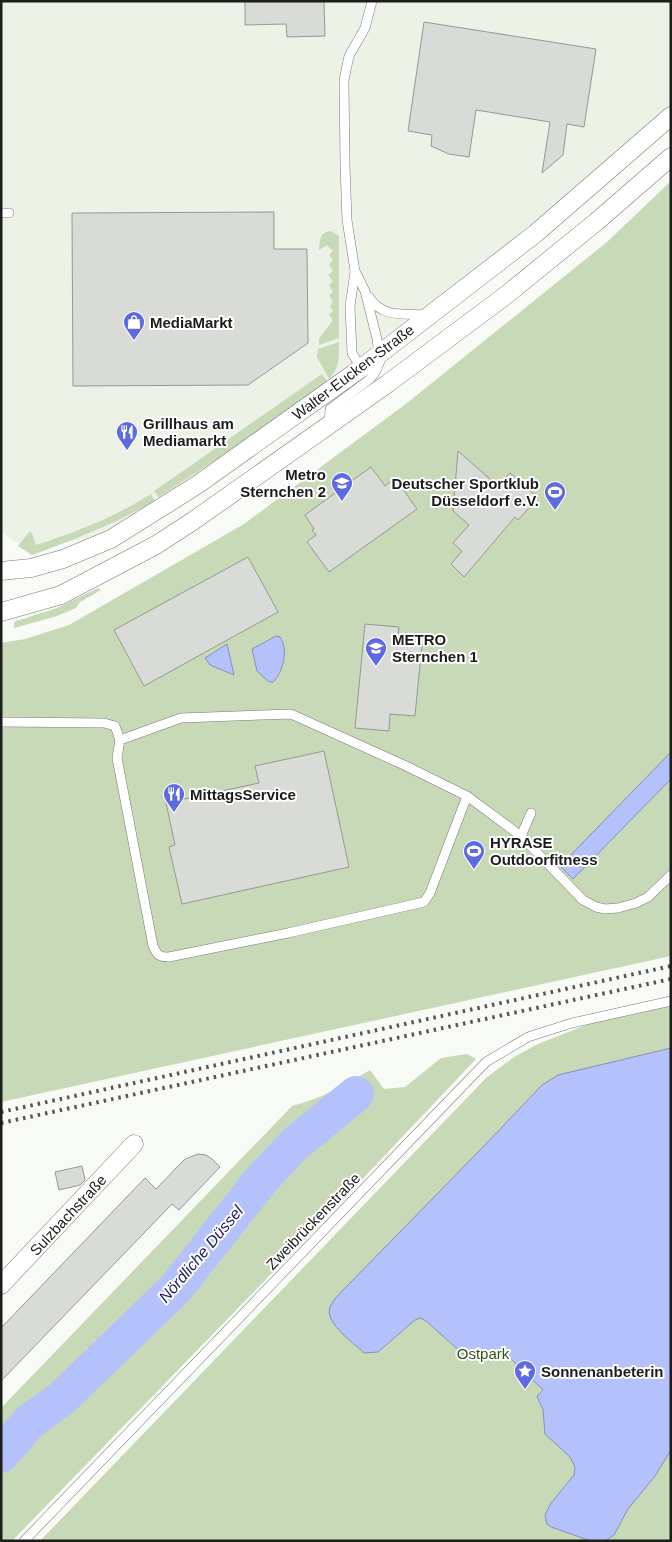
<svg xmlns="http://www.w3.org/2000/svg" width="672" height="1542" font-family="Arial,sans-serif">
  <style>
    .built { fill: #ecf2e6 }
    .green { fill: #c7d9b6 }
    .water { fill: #b4c1fb; stroke: #8690b8 }
    .lines { fill: none; stroke-linecap: round; stroke-linejoin: round }
    .river { stroke: #b4c1fb; stroke-width: 36 }
    .building { fill: #d9dbd6; stroke: #969894 }
    .lane-casing { stroke: #787b76; stroke-width: 10 }
    .street-casing { stroke: #787b76; stroke-width: 19 }
    .lane { stroke: #fff; stroke-width: 9 }
    .street { stroke: #fff; stroke-width: 18 }
    .rail { stroke: #575856; stroke-width: 4; stroke-dasharray: 2.5 5; stroke-linecap: butt }
    .labels { text-anchor: middle; dominant-baseline: central; stroke-width: 4; stroke-linejoin: round; paint-order: stroke }
    .poi-label { font-size: 15px; font-weight: bold; fill: #1b1c1b; stroke: #fff; text-anchor: start }
    .street-label { font-size: 15px; fill: #1b1c1b; stroke: #fff }
    .park-label { font-size: 15px; fill: #375013; stroke: #fff }
    .water-label { font-size: 16px; font-style: italic; fill: #212466; stroke: #fff }
  </style>
  <rect width="100%" height="100%" fill="#f8faf5"/>
  <!-- built -->
  <polygon class="built" points="1,1 671,1 671,114 357,367 109,536 36,547 21,545 1,532"/>
  <!-- green -->
  <g class="green">
    <polygon points="671,181 671,956 1,1102 1,643 25,639 69,625 244,524 407,403 607,242"/>
    <path d="M331,231L339,236V338L319,345V339L333,320L329,315L333,311L330,306L333,302L329,295L333,292L329,285L333,281L328,275L333,271L329,264L333,260L329,255L333,251L327,245L319,250C320,241 319,232 331,231Z"/>
    <path d="M339,342C339,356 340,368 329,379L317,357L318,349Z"/>
    <polygon points="322,374 327,381 270,424 159,497 154,491"/>
    <path d="M151,494L155,501C114,524 76,539 32,555L18,546L30,531L32,533L36,545C76,532 115,517 151,494Z"/>
    <polygon points="98,588 101,590 80,602 76,608 57,616 14,628 14,623 16,621 57,608"/>
    <polygon points="671,1004 671,1541 40,1541 486,1078 514,1057 538,1044 599,1020"/>
    <path d="M467,1054L476,1059L336,1207L12,1541H1V1408L292,1106C320,1099 346,1085 370,1070L384,1089L405,1087L441,1058Z"/>
  </g>
  <!-- water -->
  <g class="water">
    <path d="M276,636L280,637C289,650 283,672 273,682H269L257,671L252,649Z"/>
    <polygon points="227,644 234,675 210,665 205,658"/>
    <polygon points="671,752 671,779 573,879 560,866"/>
    <path d="M671,1048V1450L655,1476L628,1509L614,1535L605,1541H591L551,1527L547,1524L545,1515L551,1503L574,1475L575,1467L570,1457L545,1434L543,1410L537,1396L543,1390L503,1351L497,1357L463,1354L426,1321L420,1318L415,1320L378,1352L364,1353C354,1343 324,1323 330,1307C334,1298 344,1289 351,1282L482,1148L542,1085L558,1075Z"/>
  </g>
  <g class="lines">
    <!-- river -->
    <polyline class="river" points="1,1455 29,1422 60,1400 176,1288 261,1180 296,1143 356,1094"/>
  </g>
  <!-- building -->
  <g class="building">
    <polygon points="245,1 324,1 325,36 287,37 286,24 245,25"/>
    <polygon points="424,22 596,49 584,127 567,124 563,155 542,173 550,122 476,110 469,157 449,154 431,146 432,135 408,131"/>
    <polygon points="274,212 274,249 307,249 308,343 248,385 73,386 72,213"/>
    <polygon points="458,451 498,486 510,473 538,498 518,520 515,517 464,577 451,564 462,551 453,543 469,525 453,511"/>
    <polygon points="371,467 385,486 395,478 417,509 329,572 307,542 316,535 312,530 314,529 305,515"/>
    <polygon points="248,557 278,612 144,686 114,630"/>
    <polygon points="365,624 399,627 397,641 422,644 415,716 390,714 389,731 355,728"/>
    <polygon points="324,751 349,867 182,904 169,847 175,845 166,803 259,783 255,766"/>
    <polygon points="198,1154 206,1155 212,1159 220,1167 179,1210 172,1204 1,1381 1,1328 145,1178 156,1189 185,1159"/>
    <polygon points="82,1166 85,1180 80,1185 59,1190 55,1172"/>
  </g>
  <g class="lines">
    <!-- lane casing -->
    <g class="lane-casing">
      <g id="lane">
        <polyline points="1,213 9,213"/>
        <polyline points="355,272 350,306 352,353 362,370"/>
        <path d="M369,297C383,319 404,313 427,315"/>
        <polyline points="329,425 330,409 370,379 376,371 380,361 377,339 365,291 355,271 347,220 345,165 344,80 349,56 365,28 372,1"/>
        <polyline points="1,722 104,723 115,726 120,740"/>
        <path d="M467,796L430,893L424,902L288,933L169,957C159,957 157,955 153,946L117,758L120,740L181,718L291,714L404,765L467,796L521,836L583,900L596,907L605,909L618,908L636,903L648,897L671,875"/>
        <polyline points="521,836 531,813"/>
        <polyline points="24,1541 486,1062 528,1037 572,1023 671,1001"/>
      </g>
    </g>
    <!-- street casing -->
    <g class="street-casing">
      <g id="street">
        <polyline points="1,571 31,568 63,559 111,539 197,485 360,369 535,234 671,116"/>
        <polyline points="1,612 61,595 156,545 193,521 387,384 505,296 596,222 671,157"/>
        <polyline points="1,1285 134,1144"/>
      </g>
    </g>
    <!-- lane -->
    <use href="#lane" class="lane"/>
    <!-- street -->
    <use href="#street" class="street"/>
    <!-- rail -->
    <g class="rail">
      <polyline points="1,1112 671,966"/>
      <polyline points="1,1123 671,979"/>
    </g>
  </g>
  <!-- icons -->
  <defs>
    <g id="shop-pin" transform="scale(1.125)"><path d="M0 17L-7.5 6A9.5 9.5 0 1 1 7.5 6Z" fill="#5e6ae1" stroke="#fff"/><path d="M-5-2.5h2.3a2.7 3.5 0 0 1 5.4 0H5L5.5 6h-11ZM-1.5-2.5h3a1.5 2.3 0 0 0-3 0Z" fill="#fff"/></g>
    <g id="restaurant-pin" transform="scale(1.125)"><path d="M0 17L-7.5 6A9.5 9.5 0 1 1 7.5 6Z" fill="#5e6ae1" stroke="#fff"/><path d="M-5-6h1v4h1v-4h1v4h1v-4h1v5L-1.5 .5V6h-2V.5L-5-1ZM5-6V6H3V1.5H1.5Q1.5-4 5-6Z" fill="#fff"/></g>
    <g id="school-pin" transform="scale(1.125)"><path d="M0 17L-7.5 6A9.5 9.5 0 1 1 7.5 6Z" fill="#5e6ae1" stroke="#fff"/><path d="M0-5L7-2L0 1L-7-2ZM-4 1L0 2.5L4 1V4Q0 6-4 4Z" fill="#fff"/></g>
    <g id="stadium-pin" transform="scale(1.125)"><path d="M0 17L-7.5 6A9.5 9.5 0 1 1 7.5 6Z" fill="#5e6ae1" stroke="#fff"/><path d="M0-5a6.5 5 0 1 0 0 10a6.5 5 0 1 0 0-10ZM-3.5-1.8h7v3.6h-7Z" fill="#fff"/></g>
    <g id="sight-pin" transform="scale(1.125)"><path d="M0 17L-7.5 6A9.5 9.5 0 1 1 7.5 6Z" fill="#5e6ae1" stroke="#fff"/><path d="M0-6L1.8-2.2L6-1.7L2.9 1.2L3.7 5.4L0 3.3L-3.7 5.4L-2.9 1.2L-6-1.7L-1.8-2.2Z" fill="#fff"/></g>
  </defs>
  <g fill-rule="evenodd">
    <use href="#shop-pin" x="134" y="322"/>
    <use href="#restaurant-pin" x="127" y="432"/>
    <use href="#school-pin" x="342" y="483"/>
    <use href="#stadium-pin" x="555" y="492"/>
    <use href="#school-pin" x="376" y="648"/>
    <use href="#restaurant-pin" x="174" y="794"/>
    <use href="#stadium-pin" x="474" y="851"/>
    <use href="#sight-pin" x="525" y="1371"/>
  </g>
  <g class="labels">
    <!-- poi labels -->
    <g class="poi-label">
      <text x="150" y="322">MediaMarkt</text>
      <text x="143" y="423">Grillhaus am<tspan x="143" dy="17">Mediamarkt</tspan></text>
      <text x="326" y="474" text-anchor="end">Metro<tspan x="326" dy="17">Sternchen 2</tspan></text>
      <text x="539" y="483" text-anchor="end">Deutscher Sportklub<tspan x="539" dy="17">Düsseldorf e.V.</tspan></text>
      <text x="392" y="639">METRO<tspan x="392" dy="17">Sternchen 1</tspan></text>
      <text x="190" y="794">MittagsService</text>
      <text x="490" y="842">HYRASE<tspan x="490" dy="17">Outdoorfitness</tspan></text>
      <text x="541" y="1371">Sonnenanbeterin</text>
    </g>
    <!-- street labels -->
    <g class="street-label">
      <text transform="translate(353 372) rotate(-37)">Walter-Eucken-Straße</text>
      <text transform="translate(68 1215) rotate(-47)">Sulzbachstraße</text>
      <text transform="translate(313 1221) rotate(-46)">Zweibrückenstraße</text>
    </g>
    <!-- park labels -->
    <g class="park-label">
      <text x="483" y="1353">Ostpark</text>
    </g>
    <!-- water labels -->
    <g class="water-label">
      <text transform="translate(201 1254) rotate(-50)">Nördliche Düssel</text>
    </g>
  </g>
  <!-- border -->
  <rect width="672" height="1542" fill="none" stroke="#1b1c1b" stroke-width="5"/>
</svg>
